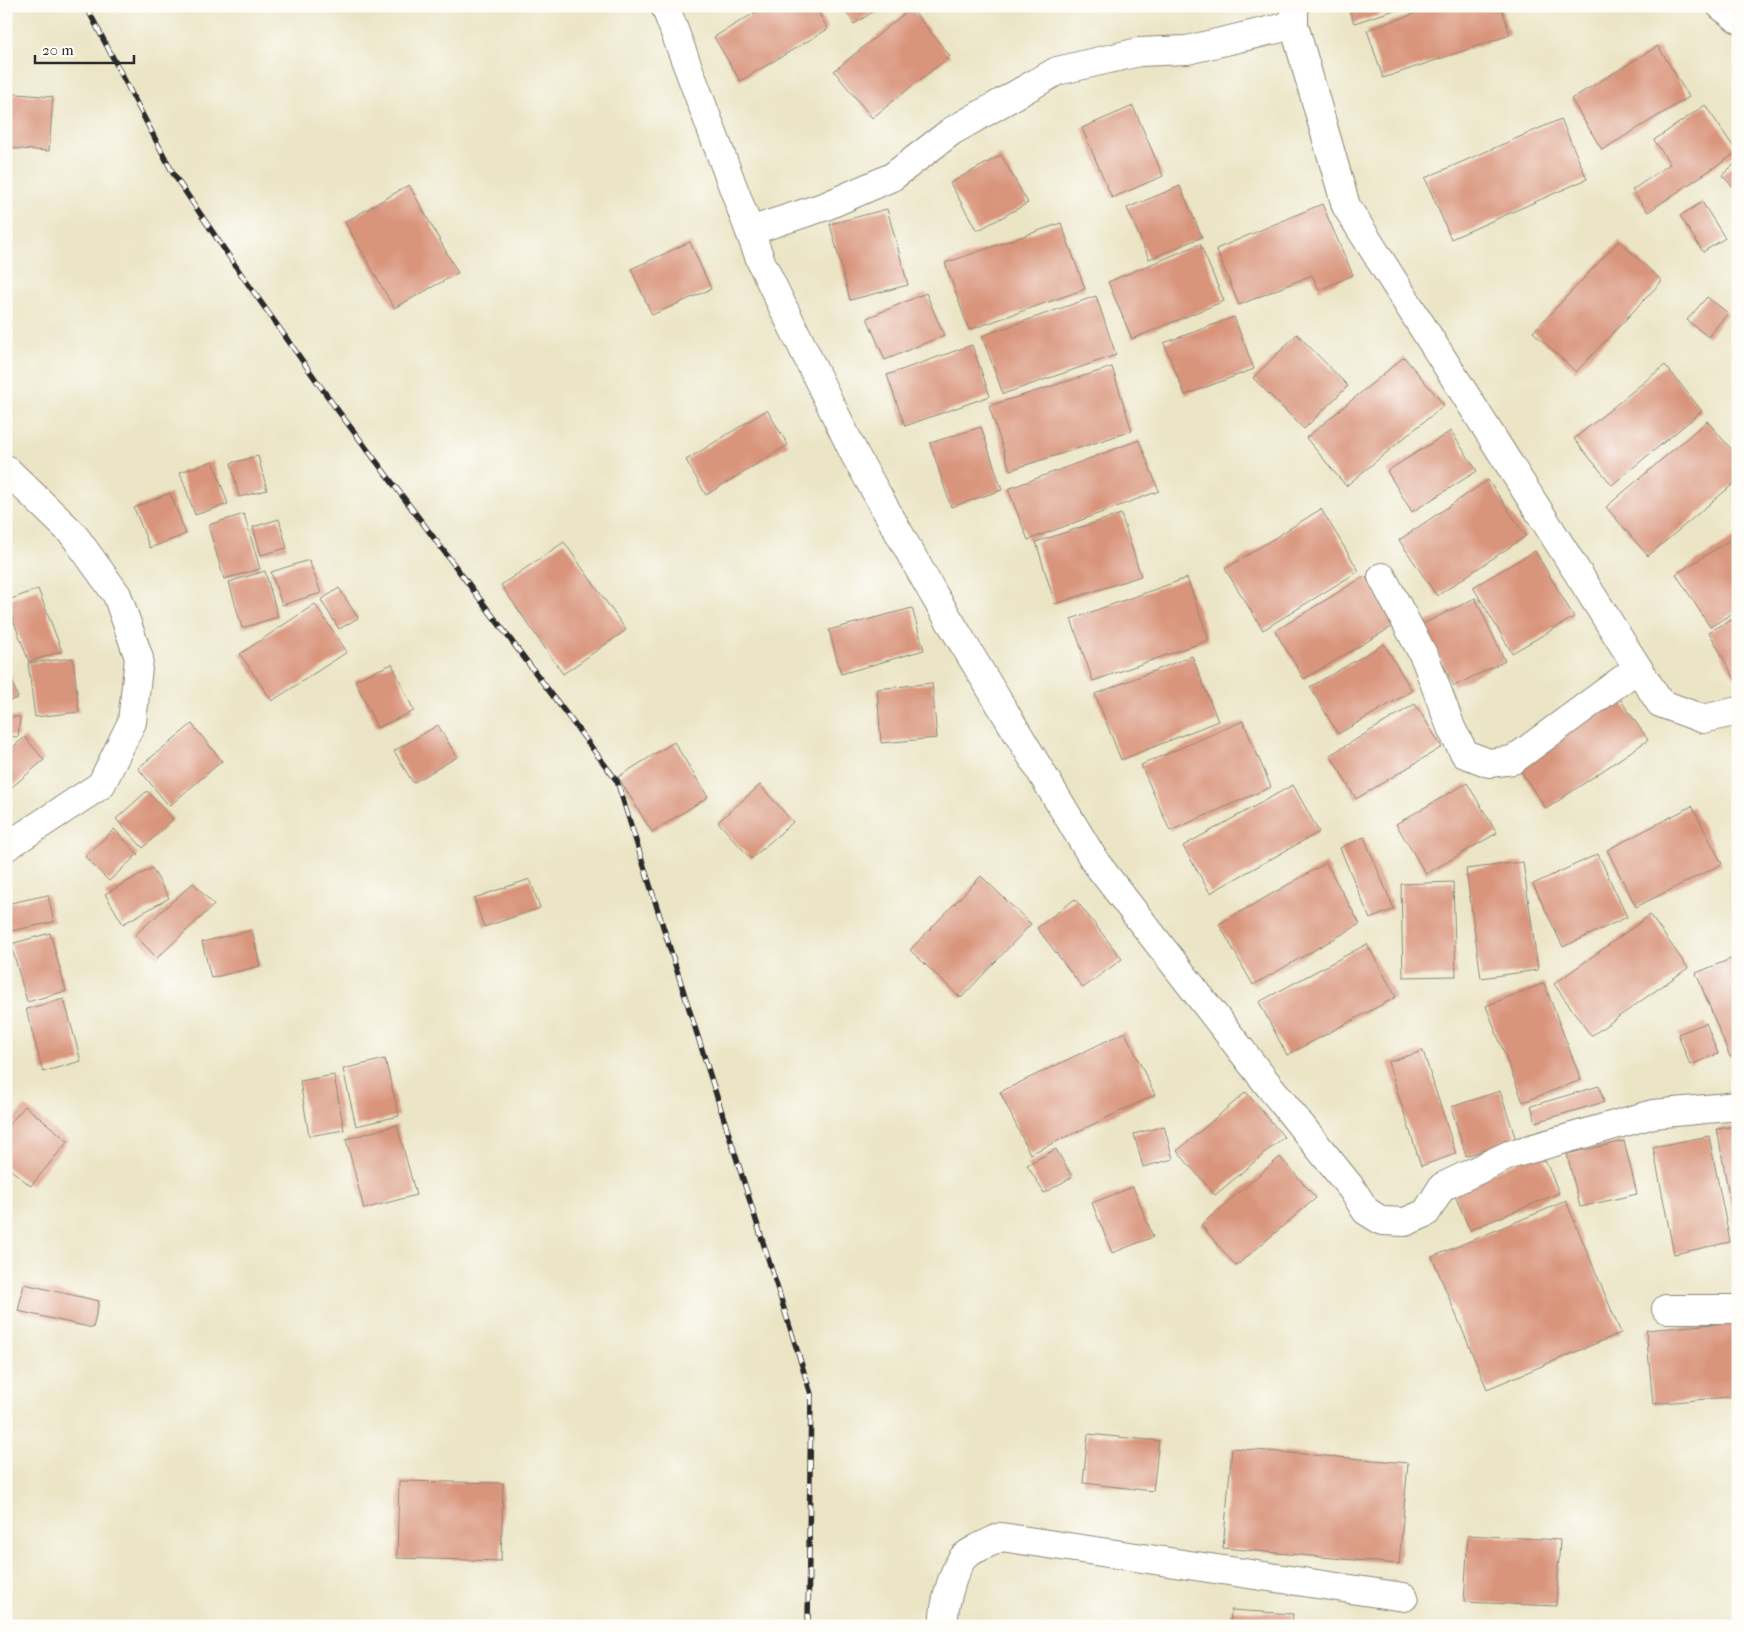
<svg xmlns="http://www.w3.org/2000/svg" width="1744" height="1632" font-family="'IM FELL French Canon',serif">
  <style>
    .building { fill: #d9947b }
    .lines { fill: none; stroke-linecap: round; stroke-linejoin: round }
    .minor-casing { stroke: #8b8878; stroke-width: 30 }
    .minor { stroke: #fff; stroke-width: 28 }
    .rail-casing { stroke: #2b2b2b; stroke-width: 5.5 }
    .rail { stroke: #fdfcf7; stroke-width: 4; stroke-dasharray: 11; stroke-linecap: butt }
  </style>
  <rect width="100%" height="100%" fill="#fdfcf7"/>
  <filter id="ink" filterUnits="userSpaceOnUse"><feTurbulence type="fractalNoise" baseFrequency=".02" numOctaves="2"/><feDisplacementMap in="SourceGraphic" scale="10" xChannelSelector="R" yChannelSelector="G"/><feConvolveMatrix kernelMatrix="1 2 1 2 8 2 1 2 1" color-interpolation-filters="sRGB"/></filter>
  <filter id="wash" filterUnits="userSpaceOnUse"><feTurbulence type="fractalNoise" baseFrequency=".0096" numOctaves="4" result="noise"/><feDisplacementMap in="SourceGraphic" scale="20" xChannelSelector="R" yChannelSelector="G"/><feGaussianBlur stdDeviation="1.12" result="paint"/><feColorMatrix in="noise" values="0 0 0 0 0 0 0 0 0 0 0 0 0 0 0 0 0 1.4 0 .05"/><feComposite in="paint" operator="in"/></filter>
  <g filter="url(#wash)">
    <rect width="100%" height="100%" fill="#ebe4c5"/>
    <g id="blocks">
      <!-- building -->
      <g class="building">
        <polygon points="766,6 815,6 828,29 740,81 714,37"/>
        <polygon points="842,6 882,6 854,24"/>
        <polygon points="1348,6 1404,6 1404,7 1354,23"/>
        <polygon points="1437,6 1501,6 1510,35 1383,78 1367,30"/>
        <polygon points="911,8 950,56 872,118 834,71"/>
        <polygon points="1658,46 1689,97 1602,150 1571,99"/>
        <polygon points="6,93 53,97 49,151 6,148"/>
        <polygon points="1705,105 1737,152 1648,212 1632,190 1670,164 1654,140"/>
        <polygon points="1133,106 1163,176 1112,198 1082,128"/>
        <polygon points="1561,119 1587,179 1451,239 1425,178"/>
        <polygon points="1001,155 1028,203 977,231 950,183"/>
        <polygon points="1738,161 1738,193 1722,175"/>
        <polygon points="409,185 458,273 394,308 345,222"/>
        <polygon points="1180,186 1202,237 1149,259 1127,208"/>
        <polygon points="1702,202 1725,238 1703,252 1680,216"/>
        <polygon points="1322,204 1353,275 1319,290 1312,275 1239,305 1216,249"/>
        <polygon points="887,209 908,285 850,300 830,224"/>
        <polygon points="1061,223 1085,289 969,330 945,263"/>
        <polygon points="1619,241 1662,281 1576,372 1533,332"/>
        <polygon points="690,242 711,289 652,315 631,269"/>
        <polygon points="1200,244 1224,301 1132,339 1108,282"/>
        <polygon points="926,293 944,335 885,360 867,318"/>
        <polygon points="1096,296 1116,355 1003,394 982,336"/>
        <polygon points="1707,297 1728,313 1708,337 1687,320"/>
        <polygon points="1234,317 1254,369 1185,395 1164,343"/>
        <polygon points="1297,334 1348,386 1304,429 1253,378"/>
        <polygon points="972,345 990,396 905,426 887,375"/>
        <polygon points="1404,357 1444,405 1346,486 1306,438"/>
        <polygon points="1665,365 1702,411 1612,485 1574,439"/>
        <polygon points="1112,367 1132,431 1010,470 989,406"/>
        <polygon points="767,410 788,445 706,495 686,460"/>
        <polygon points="1707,421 1738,457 1738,480 1648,556 1606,507"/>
        <polygon points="981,427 1002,490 951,507 930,443"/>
        <polygon points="1451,431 1477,471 1412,512 1387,471"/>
        <polygon points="1139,440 1159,491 1028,540 1008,489"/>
        <polygon points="258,456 267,490 239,497 231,463"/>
        <polygon points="213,461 228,504 195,515 180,472"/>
        <polygon points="1488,480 1526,536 1437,596 1399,540"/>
        <polygon points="170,493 186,534 150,548 134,508"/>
        <polygon points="1321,509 1359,571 1263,630 1225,569"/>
        <polygon points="244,514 260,569 224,579 208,525"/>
        <polygon points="1121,514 1141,576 1055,604 1036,542"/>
        <polygon points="279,519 287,548 261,555 253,527"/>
        <polygon points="1738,535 1738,610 1710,627 1676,574"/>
        <polygon points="564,542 626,630 563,674 501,585"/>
        <polygon points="1535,551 1574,617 1512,653 1473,587"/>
        <polygon points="309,560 321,593 282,605 271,572"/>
        <polygon points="265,571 278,617 242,628 229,582"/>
        <polygon points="1365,576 1395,625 1304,679 1275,631"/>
        <polygon points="1187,578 1209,640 1093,681 1071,619"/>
        <polygon points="339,588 358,618 339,629 321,600"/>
        <polygon points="38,589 62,651 29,662 6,601"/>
        <polygon points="1475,598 1505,661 1454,686 1423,624"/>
        <polygon points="315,604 347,652 272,701 240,654"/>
        <polygon points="912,608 924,650 841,674 829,630"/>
        <polygon points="1738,616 1738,680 1736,681 1709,632"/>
        <polygon points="1384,644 1412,691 1338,734 1310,687"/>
        <polygon points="1192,656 1218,721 1121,760 1095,694"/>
        <polygon points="73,658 79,712 35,717 28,663"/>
        <polygon points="6,664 18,698 6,702"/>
        <polygon points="392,664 414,711 377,728 355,680"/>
        <polygon points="932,683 937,738 881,743 877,689"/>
        <polygon points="1620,699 1648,740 1546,809 1518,767"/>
        <polygon points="1415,704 1442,747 1356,799 1330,755"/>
        <polygon points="6,717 20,717 18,737 6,736"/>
        <polygon points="1243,721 1271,787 1170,831 1141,765"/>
        <polygon points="192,724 222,761 169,806 138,768"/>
        <polygon points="438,725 457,757 413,783 394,751"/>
        <polygon points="25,737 44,760 6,792 6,753"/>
        <polygon points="674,742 708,797 652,832 618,777"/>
        <polygon points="1467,783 1497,833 1426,874 1396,824"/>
        <polygon points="760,785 793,822 751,859 718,822"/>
        <polygon points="1293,785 1319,832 1210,893 1183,846"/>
        <polygon points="147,791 173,819 143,848 116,819"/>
        <polygon points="1692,806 1722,864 1636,907 1607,850"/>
        <polygon points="114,829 138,854 109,881 85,857"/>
        <polygon points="1364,837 1394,909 1370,919 1340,848"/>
        <polygon points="1598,854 1627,917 1563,947 1533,884"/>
        <polygon points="1523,862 1538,970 1481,978 1466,869"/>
        <polygon points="1326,863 1360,924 1253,985 1219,924"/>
        <polygon points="152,868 169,898 123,924 105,894"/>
        <polygon points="981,876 1031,924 961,998 910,950"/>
        <polygon points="530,879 540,908 484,927 474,898"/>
        <polygon points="1453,882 1456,976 1403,977 1401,884"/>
        <polygon points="193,883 214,905 157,958 135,935"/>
        <polygon points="48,895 54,922 6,932 6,904"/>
        <polygon points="1075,899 1122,959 1083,988 1037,928"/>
        <polygon points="1650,915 1688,968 1591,1036 1554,984"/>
        <polygon points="252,930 260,966 211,978 202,942"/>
        <polygon points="50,933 66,991 27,1002 11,944"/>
        <polygon points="1367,944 1396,997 1287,1055 1259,1002"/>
        <polygon points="1738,956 1738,1054 1730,1057 1696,973"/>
        <polygon points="1544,983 1581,1080 1523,1102 1486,1006"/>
        <polygon points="64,999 81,1061 43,1072 26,1009"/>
        <polygon points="1706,1023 1718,1054 1690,1065 1678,1034"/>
        <polygon points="1125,1032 1155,1095 1030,1154 1000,1092"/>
        <polygon points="1423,1051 1456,1154 1421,1166 1388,1062"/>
        <polygon points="385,1059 399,1116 356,1126 343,1069"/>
        <polygon points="334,1075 344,1130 309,1136 300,1081"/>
        <polygon points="1599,1086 1604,1102 1536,1122 1531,1106"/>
        <polygon points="1500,1091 1516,1140 1466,1156 1451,1107"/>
        <polygon points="1246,1092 1284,1137 1215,1195 1177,1151"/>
        <polygon points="25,1106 68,1141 31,1186 6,1166 6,1128"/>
        <polygon points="397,1125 416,1195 364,1209 346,1139"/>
        <polygon points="1164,1126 1173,1159 1143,1167 1134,1134"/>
        <polygon points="1738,1126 1738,1240 1737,1240 1717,1129"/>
        <polygon points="1709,1136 1730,1242 1674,1254 1653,1147"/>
        <polygon points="1624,1141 1637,1194 1580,1207 1567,1154"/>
        <polygon points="1056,1149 1072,1177 1044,1193 1027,1165"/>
        <polygon points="1542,1152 1559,1193 1470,1230 1452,1189"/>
        <polygon points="1280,1157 1316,1198 1236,1266 1201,1225"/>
        <polygon points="1133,1187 1153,1237 1112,1253 1092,1203"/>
        <polygon points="1566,1201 1621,1333 1487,1389 1432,1257"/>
        <polygon points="24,1284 99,1301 93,1328 18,1311"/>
        <polygon points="1738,1322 1738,1396 1653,1404 1646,1330"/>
        <polygon points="1088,1434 1159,1441 1153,1491 1083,1483"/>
        <polygon points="1232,1448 1408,1463 1399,1564 1223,1548"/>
        <polygon points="399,1481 503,1483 501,1561 397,1558"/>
        <polygon points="1468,1535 1560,1540 1556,1606 1464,1602"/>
        <polygon points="1231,1610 1293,1614 1292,1626 1230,1626"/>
      </g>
    </g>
  </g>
  <g filter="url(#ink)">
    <use href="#blocks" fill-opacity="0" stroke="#8b8878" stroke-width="1"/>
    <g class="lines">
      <!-- minor casing -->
      <g class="minor-casing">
        <g id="minor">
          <polyline points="665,6 762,264 855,455 934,595 1096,863 1266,1082 1352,1189 1366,1211 1382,1221 1405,1222 1426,1213 1442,1187 1509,1155 1653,1114 1738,1106"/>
          <polyline points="1294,6 1294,25 1346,206 1660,703 1703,719 1738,711"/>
          <polyline points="1721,6 1738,19"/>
          <polyline points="750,231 826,206 892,177 952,131 1057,71 1139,52 1187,50 1294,25"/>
          <polyline points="6,469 73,534 117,595 139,658 132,722 101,785 6,847"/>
          <polyline points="1382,577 1425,658 1452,730 1465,754 1489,763 1513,760 1638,668"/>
          <polyline points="1666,1309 1738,1309"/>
          <path d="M944,1626C942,1610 953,1570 963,1558C967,1552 993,1541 1001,1537L1404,1597"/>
        </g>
      </g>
      <!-- minor -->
      <use href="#minor" class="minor"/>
      <!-- rail casing -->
      <g class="rail-casing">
        <polyline id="rail" points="86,6 174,175 241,274 333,404 617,781 811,1394 808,1626"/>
      </g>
      <!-- rail -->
      <use href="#rail" class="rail"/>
    </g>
  </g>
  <!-- margin -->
  <rect width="1744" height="1632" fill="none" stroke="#fdfcf7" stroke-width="25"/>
  <!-- scale -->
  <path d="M35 55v8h99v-8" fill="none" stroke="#2b2b2b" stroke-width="2.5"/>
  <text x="42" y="55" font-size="15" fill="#2b2b2b" stroke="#fdfcf7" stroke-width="4" paint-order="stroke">20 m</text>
</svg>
